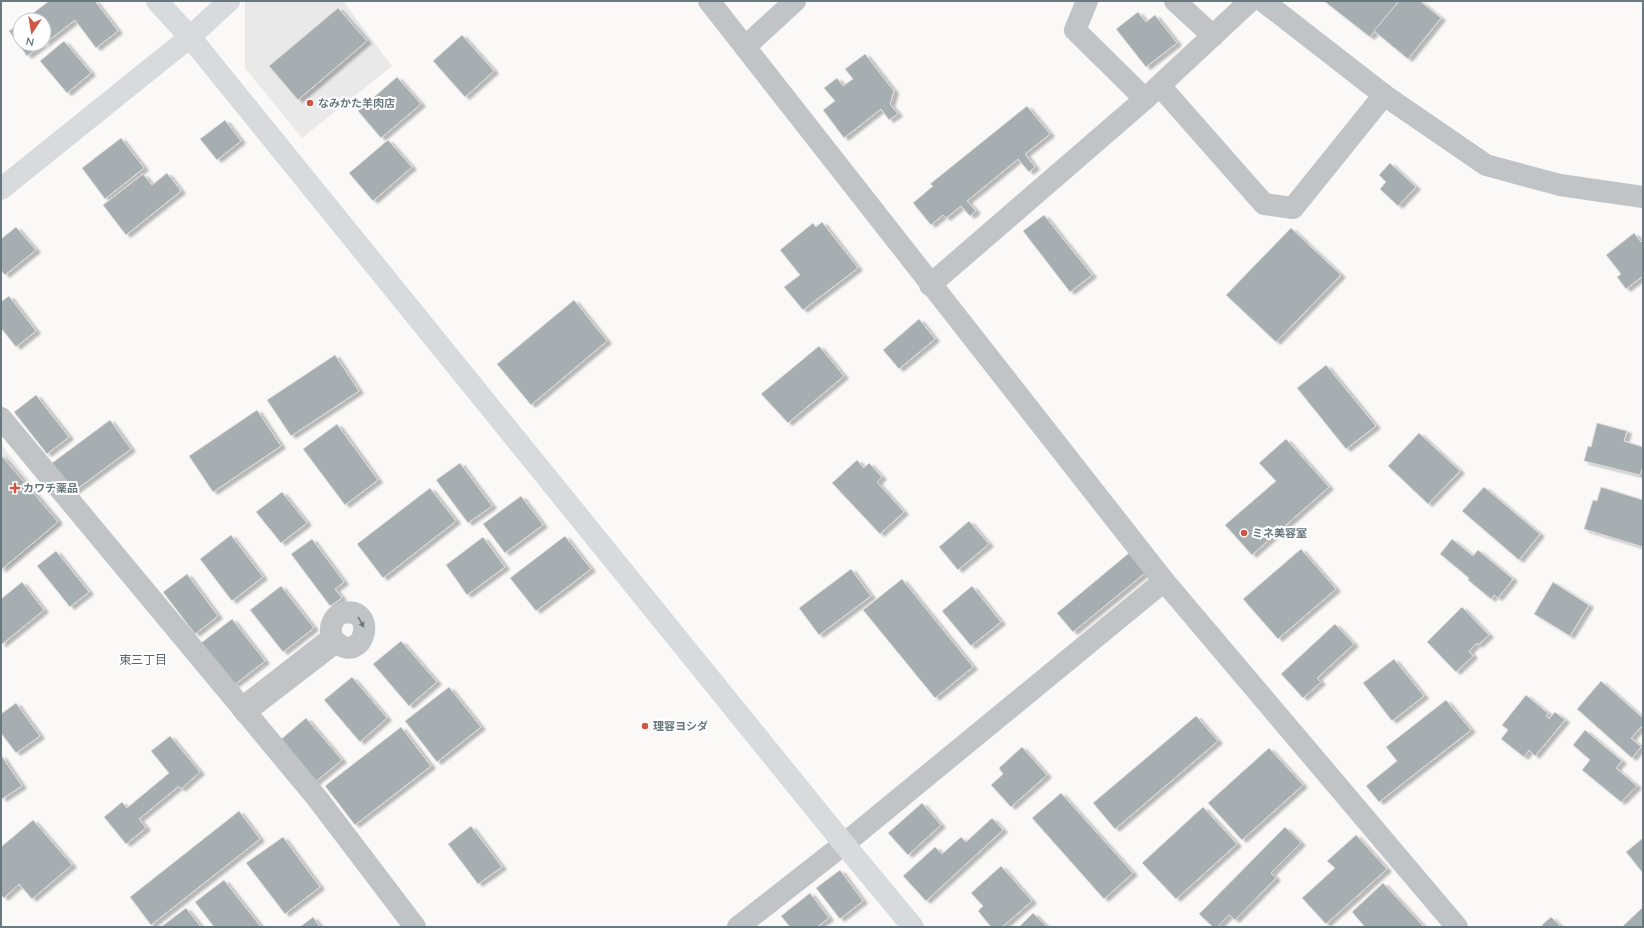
<svg xmlns="http://www.w3.org/2000/svg" width="1644" height="928" font-family="Quicksand,'Noto Sans JP',sans-serif">
  <style>
    .built { fill: #e8e9e8 }
    .building { fill: #a6aeb2; stroke: #dcdbda; filter: url(#shadow) }
    .lines { fill: none; stroke-linecap: round; stroke-linejoin: round }
    .street { stroke: #c0c4c7; stroke-width: 22 }
    .secondary { stroke: #d7dbdd; stroke-width: 22 }
    .oneway { fill: #68787f }
    .poi-dot { fill: #ce5643; stroke: #fff; stroke-width: 1.5 }
    .labels { text-anchor: middle; dominant-baseline: central; stroke-width: 4; stroke-linejoin: round; paint-order: stroke }
    .poi-label { font-size: 11px; font-weight: bold; fill: #68787f; stroke: #fff; text-anchor: start }
    .neighbourhood-label { font-size: 12px; fill: #5a656b; stroke: #fff }
  </style>
  <defs>
    <filter id="shadow"><feDropShadow dx="4.5" dy="2.5" stdDeviation="1" flood-color="#0004"/></filter>
  </defs>
  <rect width="100%" height="100%" fill="#faf9f8"/>
  <!-- built -->
  <g class="built">
    <polygon points="245,1 343,1 392,66 302,138 245,68"/>
    <polygon points="1,444 63,522 1,573"/>
  </g>
  <!-- building -->
  <g class="building">
    <polygon points="49,1 95,1 118,31 96,48 75,20 44,44 44,20 24,20"/>
    <polygon points="1324,1 1399,1 1370,37"/>
    <polygon points="1399,1 1420,1 1441,18 1408,59 1374,31"/>
    <polygon points="338,8 367,41 298,100 269,66"/>
    <polygon points="1138,12 1146,22 1155,15 1177,43 1146,67 1116,29"/>
    <polygon points="20,23 20,44 44,44 27,56 9,31"/>
    <polygon points="462,35 494,71 465,97 433,61"/>
    <polygon points="64,41 91,73 67,93 40,61"/>
    <polygon points="865,54 894,91 890,104 898,114 889,120 881,109 844,138 823,110 835,101 824,88 837,78 843,86 853,79 845,69"/>
    <polygon points="397,77 421,104 381,138 358,111"/>
    <polygon points="1027,106 1050,134 1025,154 1035,167 1029,172 1018,159 967,201 976,211 970,216 961,206 946,218 943,215 931,225 913,203 933,186 930,184"/>
    <polygon points="225,120 241,141 217,160 200,139"/>
    <polygon points="121,138 144,168 105,199 82,168"/>
    <polygon points="388,140 412,167 373,201 349,173"/>
    <polygon points="1390,163 1416,187 1398,206 1380,189 1386,182 1379,175"/>
    <polygon points="167,173 181,191 126,235 103,205 143,174 152,185"/>
    <polygon points="1044,215 1092,275 1070,292 1023,231"/>
    <polygon points="822,222 858,268 803,310 784,287 800,275 780,250 813,223 816,227"/>
    <polygon points="16,227 36,250 5,275 1,270 1,239"/>
    <polygon points="1291,228 1341,275 1276,342 1226,295"/>
    <polygon points="1634,233 1641,242 1643,240 1643,276 1626,289 1617,277 1621,274 1606,255"/>
    <polygon points="9,296 36,331 16,347 1,328 1,302"/>
    <polygon points="574,300 607,341 531,405 497,364"/>
    <polygon points="919,319 935,339 899,369 883,350"/>
    <polygon points="819,346 844,376 788,423 761,394"/>
    <polygon points="335,355 359,391 291,436 267,400"/>
    <polygon points="1326,365 1376,426 1346,449 1297,388"/>
    <polygon points="36,395 69,437 47,454 14,412"/>
    <polygon points="257,410 281,446 213,492 189,456"/>
    <polygon points="110,420 131,449 73,492 52,463"/>
    <polygon points="1597,423 1627,431 1624,441 1643,447 1643,466 1640,475 1584,461 1588,446 1591,447"/>
    <polygon points="337,424 378,480 345,505 303,449"/>
    <polygon points="1419,433 1460,471 1428,504 1388,466"/>
    <polygon points="1286,439 1329,487 1252,555 1225,525 1276,481 1259,463"/>
    <polygon points="1,455 58,522 1,570"/>
    <polygon points="857,460 864,468 869,463 882,477 877,482 904,512 880,534 832,483"/>
    <polygon points="460,463 492,506 468,523 436,480"/>
    <polygon points="1484,487 1540,534 1519,560 1462,511"/>
    <polygon points="1601,487 1643,500 1643,547 1584,529 1593,500 1597,501"/>
    <polygon points="430,488 456,521 383,578 357,544"/>
    <polygon points="282,492 307,523 281,543 256,512"/>
    <polygon points="521,496 543,525 505,553 483,524"/>
    <polygon points="969,521 989,544 958,570 939,547"/>
    <polygon points="231,535 263,577 232,601 200,559"/>
    <polygon points="565,536 591,569 536,611 510,578"/>
    <polygon points="483,537 505,567 467,595 446,565"/>
    <polygon points="312,539 344,582 335,589 342,598 330,606 291,554"/>
    <polygon points="1452,539 1473,556 1478,550 1513,579 1498,598 1494,595 1491,599 1468,580 1469,578 1440,554"/>
    <polygon points="1301,549 1336,589 1278,639 1243,599"/>
    <polygon points="56,551 89,592 70,607 37,566"/>
    <polygon points="1129,553 1145,573 1073,632 1057,613"/>
    <polygon points="851,569 871,596 819,635 799,608"/>
    <polygon points="187,574 218,616 195,634 163,592"/>
    <polygon points="902,579 973,667 935,698 863,610"/>
    <polygon points="22,582 44,610 1,645 1,599"/>
    <polygon points="1553,582 1589,605 1570,636 1534,614"/>
    <polygon points="281,586 314,628 283,652 250,610"/>
    <polygon points="972,586 1001,622 971,646 942,611"/>
    <polygon points="1462,607 1489,635 1478,645 1477,643 1469,651 1473,656 1456,672 1427,642"/>
    <polygon points="232,619 265,661 234,685 201,643"/>
    <polygon points="1335,624 1354,644 1317,678 1321,682 1303,698 1281,674"/>
    <polygon points="401,641 437,682 409,706 373,664"/>
    <polygon points="1394,659 1424,696 1392,721 1363,683"/>
    <polygon points="352,677 387,718 360,742 324,700"/>
    <polygon points="1601,681 1643,718 1643,725 1631,738 1641,747 1632,758 1577,709"/>
    <polygon points="449,687 481,727 437,762 405,721"/>
    <polygon points="1526,695 1548,713 1546,716 1549,719 1555,712 1565,720 1535,756 1529,750 1524,757 1501,739 1508,730 1502,725"/>
    <polygon points="1446,700 1471,730 1379,802 1366,786 1397,761 1386,747"/>
    <polygon points="16,703 40,736 16,753 1,733 1,714"/>
    <polygon points="1196,716 1218,741 1115,829 1093,803"/>
    <polygon points="306,718 342,760 314,783 279,741"/>
    <polygon points="401,727 431,766 355,825 325,786"/>
    <polygon points="1585,730 1622,761 1616,768 1637,786 1621,802 1582,770 1590,760 1573,745"/>
    <polygon points="170,736 200,772 181,789 179,786 139,819 146,828 126,844 104,817 122,802 127,808 169,773 151,751"/>
    <polygon points="1022,747 1047,775 1011,807 991,785 1003,774 999,768"/>
    <polygon points="1269,748 1303,785 1242,840 1208,803"/>
    <polygon points="1,755 22,786 2,799 1,798"/>
    <polygon points="1061,793 1133,873 1104,899 1032,818"/>
    <polygon points="922,803 941,825 908,855 888,833"/>
    <polygon points="1203,807 1237,844 1176,899 1142,863"/>
    <polygon points="239,811 260,839 151,925 130,897"/>
    <polygon points="992,818 1003,830 926,901 903,876 935,847 942,854 961,837 966,842"/>
    <polygon points="33,820 72,865 32,899 19,884 4,898 1,895 1,847"/>
    <polygon points="471,826 502,867 478,884 448,844"/>
    <polygon points="1285,827 1301,843 1271,873 1276,878 1235,920 1229,915 1217,927 1213,927 1199,914"/>
    <polygon points="1356,835 1387,869 1326,924 1302,898 1335,868 1327,861"/>
    <polygon points="283,837 320,887 285,914 246,863"/>
    <polygon points="1643,838 1643,873 1626,852"/>
    <polygon points="1001,866 1032,901 1002,927 991,927 978,911 983,906 971,893"/>
    <polygon points="840,870 863,901 840,919 816,888"/>
    <polygon points="224,880 261,927 214,927 195,902"/>
    <polygon points="1383,883 1424,927 1365,927 1352,912"/>
    <polygon points="810,893 829,918 817,927 790,927 781,916"/>
    <polygon points="1643,907 1643,927 1622,927"/>
    <polygon points="186,908 201,927 161,927"/>
    <polygon points="1033,913 1047,927 1019,927"/>
    <polygon points="313,917 320,927 300,927"/>
    <polygon points="1551,917 1561,927 1543,927 1542,925"/>
  </g>
  <g class="lines">
    <!-- street -->
    <g class="street">
      <polyline points="709,1 1164,581 1457,927"/>
      <polyline points="1087,1 1075,30 1145,99"/>
      <polyline points="1175,1 1213,36"/>
      <polyline points="1263,1 1384,95 1486,165 1560,185 1643,197"/>
      <polyline points="745,47 795,1"/>
      <polyline points="1160,86 1264,204 1293,208 1384,95"/>
      <polyline points="930,285 1145,99 1250,1"/>
      <polyline points="1,418 317,798 415,927"/>
      <path d="M242,708L332,638C329,628 332,616 343,613C379,606 364,666 336,642L245,712"/>
      <polyline points="738,927 844,844 1164,581"/>
    </g>
    <!-- secondary -->
    <g class="secondary">
      <polyline points="157,1 190,37 844,844 913,927"/>
      <polyline points="1,189 190,37 229,1"/>
    </g>
  </g>
  <!-- one-way arrows -->
  <defs><path id="oneway-solid" d="M-6-.8H1V-3.2L6.5 0L1 3.2V.8H-6Z"/></defs>
  <use class="oneway" href="#oneway-solid" transform="translate(361 622) rotate(60)"/>
  <!-- markers -->
  <g class="poi-dot">
    <circle cx="310" cy="103" r="4"/>
    <path d="M13 482h4v4h4v4h-4v4h-4v-4h-4v-4h4z"/>
    <circle cx="1244" cy="533" r="4"/>
    <circle cx="645" cy="726" r="4"/>
  </g>
  <g class="labels">
    <!-- poi labels -->
    <g class="poi-label">
      <text x="318" y="103">なみかた羊肉店</text>
      <text x="23" y="488">カワチ薬品</text>
      <text x="1252" y="533">ミネ美容室</text>
      <text x="653" y="726">理容ヨシダ</text>
    </g>
    <!-- neighbourhood labels -->
    <g class="neighbourhood-label">
      <text x="143" y="659">東三丁目</text>
    </g>
  </g>
  <!-- border -->
  <rect width="1644" height="928" fill="none" stroke="#68787f" stroke-width="4"/>
  <!-- north arrow -->
  <g transform="translate(32 32) rotate(192)"><circle r="19" fill="#ffffff" stroke="#c3c9cc"/>
  <path d="M0-3L7 15L0 10L-7 15Z" fill="#ce5643"/>
  <text y="-6" font-size="11" font-weight="bold" text-anchor="middle" fill="#68787f">N</text>
  </g>
</svg>
